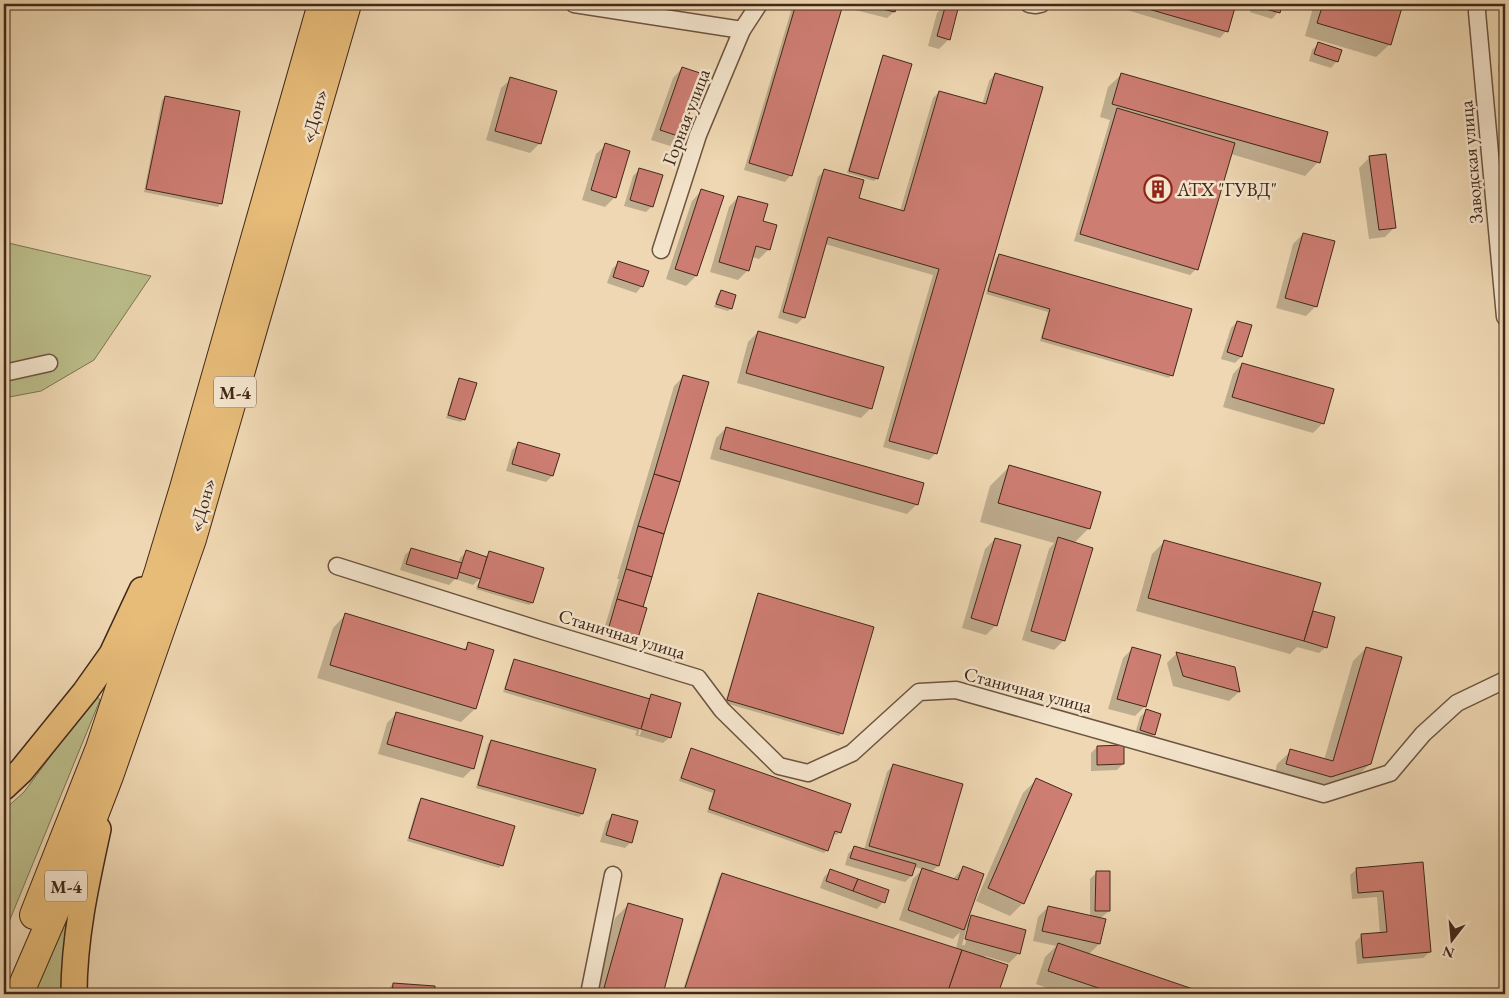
<svg xmlns="http://www.w3.org/2000/svg" width="1509" height="998" font-family="'EB Garamond',serif">
  <style>
    .green { fill: #bbbd8a; stroke: #7e7252 }
    .shadow { fill: #0003; fill-rule: evenodd }
    .building { fill: #cd7d72; stroke: #42281a }
    .lines { fill: none; stroke-linecap: round; stroke-linejoin: round }
    .street-casing { stroke: #6d5440; stroke-width: 19 }
    .primary-casing { stroke: #42281a; stroke-width: 28 }
    .highway-casing { stroke: #42281a; stroke-width: 30 }
    .street { stroke: #f4e5cd; stroke-width: 16 }
    .primary { stroke: #e7bc79; stroke-width: 25 }
    .highway { stroke: #e7bc79; stroke-width: 28 }
    .labels { text-anchor: middle; dominant-baseline: central; stroke-width: 5; stroke-linejoin: round; paint-order: stroke }
    .shield { fill: #f4e5cd; stroke: #776150; stroke-width: 1 }
    .shield-label { font-size: 18px; font-weight: bold; fill: #42281a }
    .street-label { font-size: 19px; fill: #42281a; stroke: #f4e5cd }
    .poi-label { font-size: 19px; fill: #42281a; stroke: #f4e5cd; text-anchor: start }
  </style>
  <rect width="100%" height="100%" fill="#eed7b2"/>
  <filter id="stains"><feTurbulence type="fractalNoise" baseFrequency=".004" numOctaves="4"/><feColorMatrix values="0 0 0 0 .2 0 0 0 0 .09 0 0 0 0 .02 0 0 0 .5 -.17"/></filter>
  <radialGradient id="worn" r=".72"><stop offset=".6" stop-color="#630" stop-opacity="0"/><stop offset="1" stop-color="#630" stop-opacity=".3"/></radialGradient>
  <!-- green -->
  <g class="green">
    <polygon points="4,242 151,276 94,360 41,391 4,398"/>
    <polygon points="96,695 100,700 4,934 4,810 24,792"/>
    <polygon points="66,911 64,994 30,994"/>
  </g>
  <!-- shadow -->
  <g class="shadow">
    <polygon points="626,4 654,4 642,16 624,11"/>
    <polygon points="793,4 823,4 840,9 791,175 785,182 744,170"/>
    <polygon points="857,4 896,4 894,12 887,18 855,10"/>
    <polygon points="946,4 958,6 949,39 939,49 928,46 937,13"/>
    <polygon points="1107,4 1235,4 1226,31 1220,38"/>
    <polygon points="1252,4 1281,4 1278,12 1272,19 1250,12"/>
    <polygon points="1314,4 1402,4 1390,44 1376,57 1305,36"/>
    <polygon points="1505,14 1505,72 1498,71 1503,16"/>
    <polygon points="1318,44 1337,61 1331,68 1309,61 1312,50"/>
    <polygon points="883,57 877,178 874,181 847,173 881,60"/>
    <polygon points="682,68 680,136 670,146 651,140 673,78"/>
    <polygon points="995,74 1041,88 935,454 929,460 883,447 933,275 825,244 804,317 797,324 778,318 818,177 825,170 857,199 900,211 933,98 939,92 982,105 989,81"/>
    <polygon points="1122,74 1318,162 1305,176 1231,154 1196,269 1190,275 1074,241 1110,120 1100,117 1108,87"/>
    <polygon points="511,79 540,143 530,153 486,140 501,88"/>
    <polygon points="165,97 220,204 218,207 144,192 162,100"/>
    <polygon points="606,145 615,197 605,207 582,200 596,154"/>
    <polygon points="1385,156 1395,227 1385,237 1369,239 1359,168 1369,158"/>
    <polygon points="640,169 652,206 646,212 624,206 633,176"/>
    <polygon points="701,191 696,276 686,286 666,279 692,201"/>
    <polygon points="738,197 762,222 769,249 759,259 752,257 748,270 738,280 710,272 729,207"/>
    <polygon points="1303,234 1316,306 1306,316 1276,308 1293,244"/>
    <polygon points="999,255 1171,375 1169,378 1040,341 1048,312 986,294 996,258"/>
    <polygon points="619,262 642,286 636,293 607,283 612,269"/>
    <polygon points="721,291 731,308 728,311 714,307 718,294"/>
    <polygon points="1237,322 1241,357 1235,363 1221,359 1231,328"/>
    <polygon points="758,332 871,408 861,418 737,383 748,342"/>
    <polygon points="1242,364 1323,423 1313,433 1223,407 1233,374"/>
    <polygon points="684,376 641,607 645,609 637,638 630,644 602,636 619,579 617,579 674,386"/>
    <polygon points="460,379 464,419 461,422 446,418 457,382"/>
    <polygon points="726,428 917,504 907,514 710,459 716,438"/>
    <polygon points="519,444 552,476 546,482 506,471 512,450"/>
    <polygon points="1009,467 1089,528 1074,543 1064,640 1054,650 1022,640 1049,549 1054,543 980,522 990,486"/>
    <polygon points="995,539 996,625 986,635 962,628 985,549"/>
    <polygon points="1165,541 1311,612 1334,618 1326,647 1319,653 1297,647 1290,654 1136,611 1152,554"/>
    <polygon points="411,549 458,564 460,558 466,552 486,558 490,552 532,603 529,605 476,589 480,578 473,585 455,579 449,585 400,570 405,555"/>
    <polygon points="759,595 842,733 839,736 725,703 756,598"/>
    <polygon points="346,614 463,650 469,644 492,651 475,709 461,722 317,678 333,628"/>
    <polygon points="1133,648 1145,706 1135,716 1108,709 1123,658"/>
    <polygon points="1366,648 1370,764 1356,777 1317,790 1274,777 1277,764 1291,751 1324,760 1353,661"/>
    <polygon points="1177,653 1239,692 1229,701 1173,686 1167,663"/>
    <path d="M515,660L648,699L652,695L670,737L663,743L635,735L637,731L503,692L512,663ZM644,713L647,714L640,735H638Z"/>
    <polygon points="1146,711 1154,734 1148,741 1134,737 1140,717"/>
    <polygon points="397,713 473,768 463,778 378,754 387,723"/>
    <polygon points="491,741 594,770 582,814 579,817 476,788 488,744"/>
    <polygon points="1097,747 1123,764 1117,770 1091,771 1091,753"/>
    <polygon points="692,750 840,832 837,835 833,834 827,850 824,853 707,812 713,793 679,781 689,752"/>
    <path d="M893,765L938,866L931,872L952,880L963,868L965,923L971,917L1019,953L1009,963L985,956V959L1006,965L997,994L682,993L719,877L722,874L956,949L960,932L953,939L899,920L913,879L923,869L914,867L911,876L905,882L845,865L848,854L854,847L864,850L887,772ZM967,927H969L965,945H962Z"/>
    <polygon points="1036,780 1023,903 1010,916 976,901 1023,793"/>
    <polygon points="421,800 502,865 499,868 407,841 418,803"/>
    <polygon points="612,816 631,842 625,848 600,842 606,822"/>
    <polygon points="1422,863 1430,952 1423,958 1357,964 1355,942 1361,936 1380,934 1377,897 1352,899 1350,875 1357,869"/>
    <polygon points="831,870 883,902 877,909 820,888 824,877"/>
    <polygon points="1096,873 1109,911 1102,917 1095,917 1099,944 1089,954 1192,990 1190,994 1064,994 1036,984 1045,957 1056,946 1033,941 1038,917 1048,907 1090,917 1090,879"/>
    <polygon points="628,905 682,920 662,994 594,994 615,918"/>
    <polygon points="393,984 434,987 433,994 390,994 390,987"/>
  </g>
  <!-- building -->
  <g class="building">
    <polygon points="796,4 827,4 842,8 792,176 749,163"/>
    <polygon points="861,4 897,4 895,12"/>
    <polygon points="946,4 959,5 950,40 937,36"/>
    <polygon points="1131,4 1236,4 1228,32"/>
    <polygon points="1256,4 1282,4 1280,13 1255,6"/>
    <polygon points="1323,4 1403,4 1391,45 1317,23"/>
    <polygon points="1318,42 1342,50 1338,62 1314,54"/>
    <polygon points="883,55 912,64 878,179 849,171"/>
    <polygon points="682,67 703,74 681,137 660,130"/>
    <polygon points="995,73 1043,87 937,454 889,441 939,269 828,237 805,318 783,312 824,169 864,180 859,198 904,211 939,91 986,104"/>
    <polygon points="1121,73 1328,132 1320,163 1112,104"/>
    <polygon points="510,77 557,91 541,144 495,131"/>
    <polygon points="165,96 240,111 222,204 146,189"/>
    <polygon points="1117,108 1235,143 1198,270 1080,234"/>
    <polygon points="605,143 630,151 616,198 591,190"/>
    <polygon points="1386,154 1396,228 1379,230 1369,156"/>
    <polygon points="639,168 663,175 653,207 630,200"/>
    <polygon points="701,189 724,196 697,276 675,269"/>
    <polygon points="738,196 768,204 763,221 777,225 770,250 756,246 749,271 719,262"/>
    <polygon points="1303,233 1335,241 1317,307 1285,298"/>
    <polygon points="999,254 1192,309 1173,376 1042,338 1050,309 988,291"/>
    <polygon points="618,261 649,271 643,287 613,277"/>
    <polygon points="721,290 736,295 732,309 716,304"/>
    <polygon points="1237,321 1252,325 1242,357 1227,352"/>
    <polygon points="758,331 884,367 872,409 746,373"/>
    <polygon points="1242,363 1334,389 1324,424 1232,397"/>
    <polygon points="683,375 709,382 680,482 654,474"/>
    <polygon points="459,378 477,383 465,420 448,415"/>
    <polygon points="726,427 924,483 918,505 720,449"/>
    <polygon points="518,442 560,454 553,476 512,464"/>
    <polygon points="1009,465 1101,492 1090,529 998,503"/>
    <polygon points="654,474 680,482 664,534 638,526"/>
    <polygon points="638,526 664,534 652,577 626,569"/>
    <polygon points="1058,537 1093,548 1065,641 1031,631"/>
    <polygon points="995,538 1021,545 997,626 971,618"/>
    <polygon points="1164,540 1321,583 1304,641 1148,598"/>
    <polygon points="411,548 462,563 457,579 406,564"/>
    <polygon points="466,550 487,557 481,579 459,572"/>
    <polygon points="489,551 544,568 533,603 478,587"/>
    <polygon points="626,569 652,577 643,607 617,599"/>
    <polygon points="758,593 874,627 843,734 727,700"/>
    <polygon points="617,599 647,608 638,638 608,630"/>
    <polygon points="1313,611 1335,617 1327,648 1304,641"/>
    <polygon points="345,613 466,650 468,642 494,650 476,709 330,665"/>
    <polygon points="1132,647 1161,655 1146,707 1117,699"/>
    <polygon points="1366,647 1402,657 1371,764 1331,777 1286,764 1290,749 1333,761"/>
    <polygon points="1176,652 1235,667 1240,692 1183,676"/>
    <polygon points="514,659 650,699 641,729 505,689"/>
    <polygon points="651,694 681,703 671,738 641,729"/>
    <polygon points="1146,709 1161,714 1155,735 1140,730"/>
    <polygon points="396,712 483,736 474,769 387,744"/>
    <polygon points="491,740 596,769 583,814 478,785"/>
    <polygon points="1124,745 1124,764 1097,765 1097,746"/>
    <polygon points="691,748 851,804 841,833 835,831 828,851 709,809 715,790 681,778"/>
    <polygon points="893,764 963,784 939,866 869,846"/>
    <polygon points="1036,778 1072,794 1024,904 988,888"/>
    <polygon points="421,798 515,826 503,866 409,838"/>
    <polygon points="612,814 638,821 632,843 606,835"/>
    <polygon points="854,846 916,864 912,876 850,858"/>
    <polygon points="1423,862 1431,952 1363,958 1361,934 1387,932 1383,891 1358,893 1356,868"/>
    <polygon points="963,866 984,874 964,930 908,910 922,868 958,880"/>
    <polygon points="830,869 858,879 853,891 826,881"/>
    <polygon points="1096,871 1110,871 1110,911 1095,911"/>
    <polygon points="722,873 962,950 947,994 695,994 684,991"/>
    <polygon points="858,879 889,890 885,903 853,891"/>
    <polygon points="628,903 683,919 663,994 628,994 604,988"/>
    <polygon points="1048,906 1106,919 1100,944 1042,931"/>
    <polygon points="971,915 1026,930 1020,954 965,939"/>
    <polygon points="1058,943 1193,989 1192,994 1116,994 1048,971"/>
    <polygon points="962,950 1008,965 998,994 947,994"/>
    <polygon points="393,983 435,986 435,994 392,994"/>
    <polygon points="604,988 628,994 603,994"/>
  </g>
  <g class="lines">
    <!-- street casing -->
    <g class="street-casing">
      <g id="street">
        <polyline points="574,4 742,30"/>
        <polyline points="1029,4 1036,5 1041,4"/>
        <polyline points="1478,4 1477,12 1505,317"/>
        <polyline points="661,250 698,135 742,30 759,4"/>
        <polyline points="4,373 49,363"/>
        <polyline points="337,566 543,631 698,678 722,710 779,766 808,773 852,753 919,692 956,690 1324,794 1390,773 1423,734 1457,703 1505,680"/>
        <polyline points="589,994 613,875"/>
      </g>
    </g>
    <!-- primary casing -->
    <g class="primary-casing">
      <g id="primary">
        <polyline points="4,787 21,771 85,692 112,654 142,590"/>
        <path d="M74,994C74,938 86,884 98,829"/>
      </g>
    </g>
    <!-- highway casing -->
    <g class="highway-casing">
      <g id="highway">
        <polyline points="34,915 100,748 158,574 184,488 322,4"/>
        <polyline points="19,994 74,867 109,776 192,539 347,4"/>
      </g>
    </g>
    <!-- street -->
    <use href="#street" class="street"/>
    <!-- primary -->
    <use href="#primary" class="primary"/>
    <!-- highway -->
    <use href="#highway" class="highway"/>
  </g>
  <!-- icons -->
  <defs>
    <g id="building-ring" transform="scale(1.4375)"><circle r="9.5" fill="#f4e5cd" stroke="#8f2418" stroke-width="1.5"/><path d="M-4-6H4V6H1V3H-1V6H-4ZM-2.5-4.3h1.7v1.8h-1.7ZM.8-4.3h1.7v1.8H.8ZM-2.5-1h1.7V.8h-1.7ZM.8-1h1.7V.8H.8Z" fill="#8f2418"/></g>
  </defs>
  <g fill-rule="evenodd">
    <use href="#building-ring" x="1158" y="189"/>
  </g>
  <g class="labels">
    <!-- shield labels -->
    <g class="shield">
      <rect x="214" y="376.5" width="42" height="31" rx="4"/>
      <rect x="45" y="870.5" width="42" height="31" rx="4"/>
    </g>
    <g class="shield-label">
      <text x="235" y="392">М-4</text>
      <text x="66" y="886">М-4</text>
    </g>
    <!-- street labels -->
    <g class="street-label">
      <text transform="translate(314 116) rotate(-74)">«Дон»</text>
      <text transform="translate(686 117) rotate(-69)">Горная улица</text>
      <text transform="translate(1471 162) rotate(-95)">Заводская улица</text>
      <text transform="translate(202 505) rotate(-74)">«Дон»</text>
      <text transform="translate(622 634) rotate(17)">Станичная улица</text>
      <text transform="translate(1028 690) rotate(15)">Станичная улица</text>
    </g>
    <!-- poi labels -->
    <g class="poi-label">
      <text x="1177" y="189">АТХ "ГУВД"</text>
    </g>
  </g>
  <!-- margin -->
  <rect width="1509" height="998" fill="none" stroke="#eed7b2" stroke-width="20"/>
  <rect x="5" y="5" width="1499" height="988" fill="none" stroke="#42281a" stroke-width="2.5"/>
  <rect x="10" y="10" width="1489" height="978" fill="none" stroke="#42281a"/>
  <!-- north arrow -->
  <g transform="translate(1452 940) rotate(196)" stroke="#f4e5cd" stroke-width="4" paint-order="stroke">
  <path d="M0-4L9 19L0 12L-9 19Z" fill="#42281a"/>
  <text y="-8" font-size="14" font-weight="bold" text-anchor="middle" fill="#42281a">N</text>
  </g>
  <rect width="100%" height="100%" filter="url(#stains)"/>
  <rect width="100%" height="100%" fill="url(#worn)"/>
</svg>
